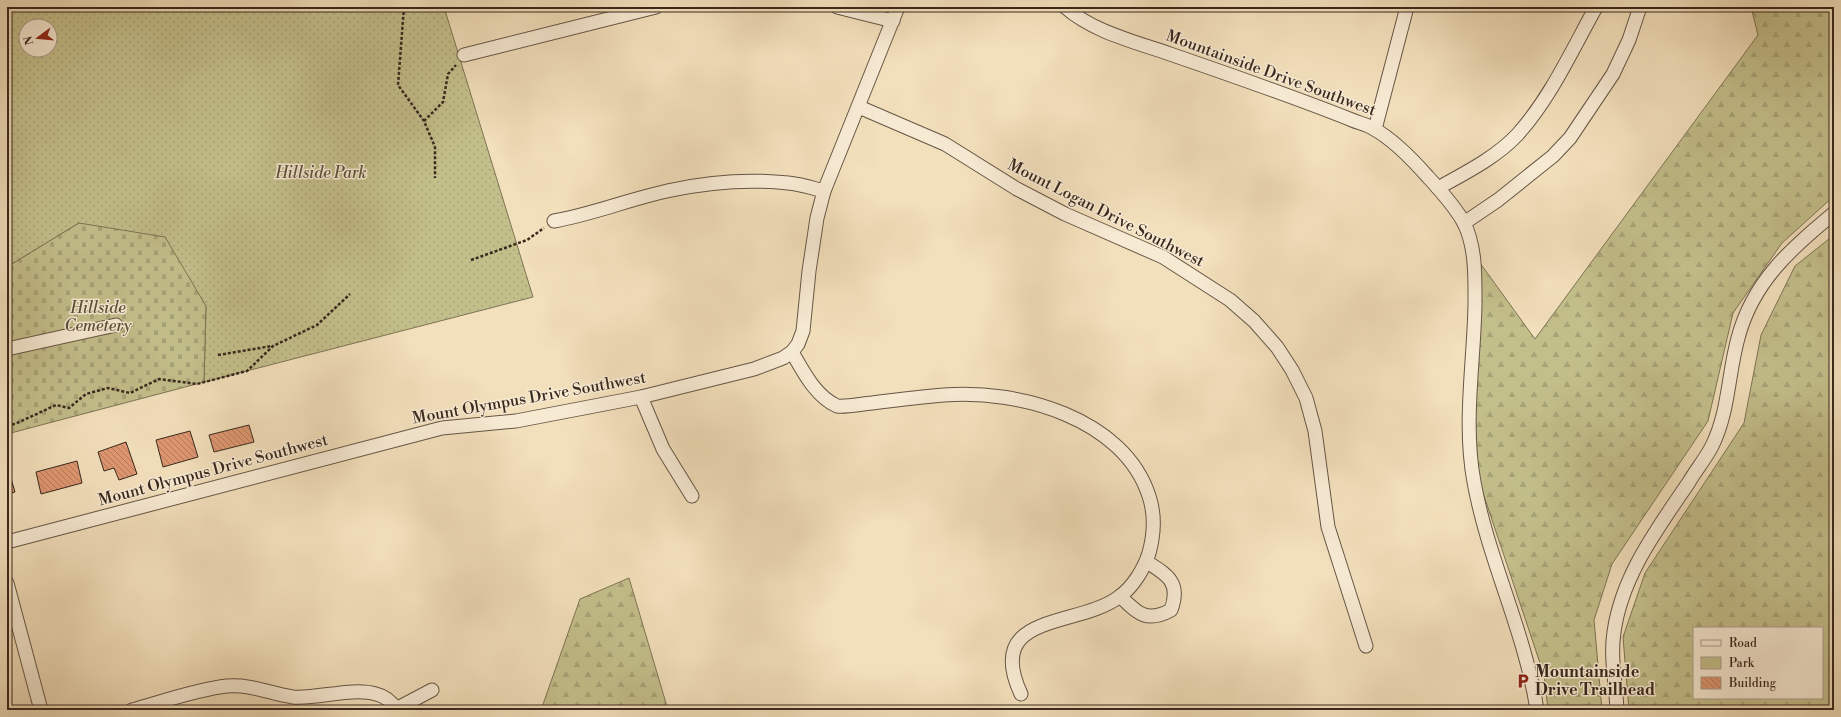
<svg xmlns="http://www.w3.org/2000/svg" width="1841" height="717" font-family="'Libre Bodoni',serif">
  <style>
    .green { fill: url(#green-dots); stroke: #7e7454; fill-rule: evenodd }
    .forest { fill: url(#forest-firs); stroke: #7e7454; fill-rule: evenodd }
    .cemetery { fill: url(#cemetery-stones); stroke: #7e7454 }
    .building { fill: url(#building-back-hatch); stroke: #38281e }
    .lines { fill: none; stroke-linecap: round; stroke-linejoin: round }
    .minor-casing { stroke: #665645; stroke-width: 15 }
    .path { stroke: #38281e; stroke-width: 2.5; stroke-dasharray: 3 2; stroke-linecap: butt }
    .minor { stroke: #f7ead3; stroke-width: 13 }
    .labels { text-anchor: middle; dominant-baseline: central; stroke-width: 3; stroke-linejoin: round; paint-order: stroke }
    .street-label { font-size: 16px; fill: #38281e; stroke: #f7ead3 }
    .park-label { font-size: 16px; font-style: italic; fill: #5b4e39; stroke: #f7ead3 }
    .poi-label { font-size: 16px; font-weight: bold; fill: #38281e; stroke: #f7ead3; text-anchor: start }
  </style>
  <defs>
    <pattern id="green-dots" width="8" height="8" patternUnits="userSpaceOnUse"><rect width="8" height="8" fill="#c3bf8b"/><path d="M2 2h.1M6 6h.1" fill="none" stroke="#a8a478" stroke-width="1.8" stroke-linecap="round"/></pattern>
    <pattern id="forest-firs" width="22" height="20" patternUnits="userSpaceOnUse"><rect width="22" height="20" fill="#c3bf8b"/><path d="M5 1l3.5 6h-7zM16 11l3.5 6h-7z" fill="#a8a478"/></pattern>
    <pattern id="cemetery-stones" width="16" height="16" patternUnits="userSpaceOnUse"><rect width="16" height="16" fill="#c3bf8b"/><path d="M2 7V4a2 2 0 0 1 4 0v3zM10 15v-3a2 2 0 0 1 4 0v3z" fill="#a8a478"/></pattern>
    <pattern id="building-back-hatch" width="6" height="6" patternUnits="userSpaceOnUse"><rect width="6" height="6" fill="#df9771"/><path d="M-1 5l2 2M0 0l6 6M5-1l2 2" fill="none" stroke="#b67b5c"/></pattern>
  </defs>
  <rect width="100%" height="100%" fill="#f2dfbb"/>
  <filter id="stains"><feTurbulence type="fractalNoise" baseFrequency=".005" numOctaves="4"/><feColorMatrix values="0 0 0 0 .2 0 0 0 0 .09 0 0 0 0 .02 0 0 0 .5 -.17"/></filter>
  <radialGradient id="worn" r=".72"><stop offset=".6" stop-color="#630" stop-opacity="0"/><stop offset="1" stop-color="#630" stop-opacity=".3"/></radialGradient>
  <!-- green -->
  <path class="green" d="M7,7H444L533,297L204,382L206,306L79,223L7,267ZM26,26H50V50H26Z"/>
  <!-- forest -->
  <g class="forest">
    <polygon points="1751,7 1834,7 1834,196 1782,243 1733,313 1708,421 1612,564 1594,620 1602,710 1548,710 1544,675 1479,481 1468,331 1480,263 1535,339 1758,35"/>
    <path d="M1834,235V710H1629L1623,637L1645,573L1744,423L1761,335L1795,266ZM1694,628H1822V698H1694Z"/>
    <polygon points="629,578 668,710 541,710 580,599"/>
  </g>
  <!-- cemetery -->
  <polygon class="cemetery" points="79,223 165,237 206,306 204,382 7,434 7,267"/>
  <!-- building -->
  <g class="building">
    <polygon points="249,425 254,442 214,452 209,435"/>
    <polygon points="190,431 198,457 163,467 156,440"/>
    <polygon points="126,442 137,474 119,480 114,468 104,471 98,452"/>
    <polygon points="77,461 82,483 41,494 36,472"/>
    <polygon points="10,475 15,492 7,494 7,476"/>
  </g>
  <g class="lines">
    <!-- minor casing -->
    <g class="minor-casing">
      <g id="minor">
        <polyline points="837,7 893,21"/>
        <path d="M1065,7C1093,32 1136,42 1170,54C1231,75 1292,96 1352,120C1359,123 1368,125 1374,129C1394,140 1413,160 1428,177C1440,190 1456,208 1464,223C1476,247 1475,277 1475,304C1474,363 1463,423 1474,482C1488,560 1525,631 1537,710"/>
        <polyline points="464,55 656,7"/>
        <polyline points="859,107 945,144 1017,189 1065,214 1163,257 1230,300 1254,321 1277,347 1292,370 1306,398 1315,431 1328,527 1366,646"/>
        <polyline points="1375,129 1407,7"/>
        <path d="M1438,188C1465,173 1497,157 1518,134C1551,97 1572,50 1596,7"/>
        <path d="M554,221C594,214 632,198 672,190C709,182 750,179 788,183C800,184 812,188 824,191"/>
        <polyline points="1464,223 1498,200 1553,156 1570,138 1613,74 1629,40 1640,7"/>
        <polyline points="7,349 116,325"/>
        <path d="M792,352C803,371 815,396 837,406C848,407 860,404 872,403C896,400 920,397 944,395C1018,389 1124,418 1149,496C1155,514 1154,535 1149,553C1144,569 1133,587 1119,597C1077,628 983,612 1021,694"/>
        <polyline points="641,397 663,449 692,496"/>
        <polyline points="7,542 442,428 516,421 641,397 754,369 783,358 792,352 798,344 803,331 809,271 817,218 824,191 898,7"/>
        <polyline points="7,583 41,710"/>
        <path d="M1120,596C1138,614 1147,623 1171,610C1181,583 1168,575 1147,562"/>
        <polyline points="396,709 432,690"/>
        <path d="M132,710C161,702 198,689 227,686C251,684 271,694 293,697C318,699 352,687 376,694C385,696 392,702 397,710"/>
        <path d="M1617,710C1616,684 1610,658 1614,632C1622,575 1658,528 1689,482C1696,470 1706,458 1712,446C1729,412 1728,374 1738,338C1753,281 1791,249 1834,213"/>
      </g>
    </g>
    <!-- path -->
    <g class="path">
      <polyline points="404,7 398,85 424,121 435,147 435,178"/>
      <polyline points="424,121 443,102 448,74 456,65"/>
      <polyline points="471,260 527,240 544,228"/>
      <polyline points="218,355 272,346"/>
      <polyline points="7,425 15,424 56,405 69,408 86,394 108,388 130,393 159,379 197,384 247,371 273,346 317,325 350,294"/>
    </g>
    <!-- minor -->
    <use href="#minor" class="minor"/>
  </g>
  <!-- icons -->
  <defs>
    <g id="parking-bare" transform="scale(1.2)"><path d="M-3.5-5.5H1a3.5 3.5 0 0 1 0 7H-1V5.5H-3.5ZM-1-3.4V-.6H.8a1.4 1.4 0 0 0 0-2.8Z" fill="#8f2418" stroke="#f7ead3" stroke-width="2.5" paint-order="stroke"/></g>
  </defs>
  <g fill-rule="evenodd">
    <use href="#parking-bare" x="1523" y="681"/>
  </g>
  <g class="labels">
    <!-- street labels -->
    <g class="street-label">
      <text transform="translate(1271 73) rotate(20)">Mountainside Drive Southwest</text>
      <text transform="translate(1106 213) rotate(27)">Mount Logan Drive Southwest</text>
      <text transform="translate(529 398) rotate(-10)">Mount Olympus Drive Southwest</text>
      <text transform="translate(213 470) rotate(-15)">Mount Olympus Drive Southwest</text>
    </g>
    <!-- park labels -->
    <g class="park-label">
      <text x="321" y="173">Hillside Park</text>
      <text x="98" y="308">Hillside<tspan x="98" dy="18">Cemetery</tspan></text>
    </g>
    <!-- poi labels -->
    <g class="poi-label">
      <text x="1535" y="672">Mountainside<tspan x="1535" dy="18">Drive Trailhead</tspan></text>
    </g>
  </g>
  <!-- margin -->
  <rect width="1841" height="717" fill="none" stroke="#f2dfbb" stroke-width="24"/>
  <rect x="8" y="8" width="1825" height="701" fill="none" stroke="#38281e" stroke-width="2"/>
  <rect x="12" y="12" width="1817" height="693" fill="none" stroke="#38281e"/>
  <!-- legend -->
  <rect x="1693" y="627" width="130" height="72" fill="#f7ead3" stroke="#ab9c8b"/>
  <rect x="1701" y="640" width="20" height="6" fill="#f7ead3" stroke="#ab9c8b"/>
  <text x="1729" y="647" font-size="12" fill="#38281e">Road</text>
  <rect x="1701" y="657" width="20" height="12" fill="#c3bf8b" stroke="#ab9c8b"/>
  <text x="1729" y="667" font-size="12" fill="#38281e">Park</text>
  <rect x="1701" y="677" width="20" height="12" fill="url(#building-back-hatch)" stroke="#ab9c8b"/>
  <text x="1729" y="687" font-size="12" fill="#38281e">Building</text>
  <!-- north arrow -->
  <g transform="translate(38 38) rotate(254)"><circle r="19" fill="#f7ead3" stroke="#ab9c8b"/>
  <path d="M0-3L7 15L0 10L-7 15Z" fill="#8f2418"/>
  <text y="-6" font-size="11" font-weight="bold" text-anchor="middle" fill="#38281e">N</text>
  </g>
  <rect width="100%" height="100%" filter="url(#stains)"/>
  <rect width="100%" height="100%" fill="url(#worn)"/>
</svg>
